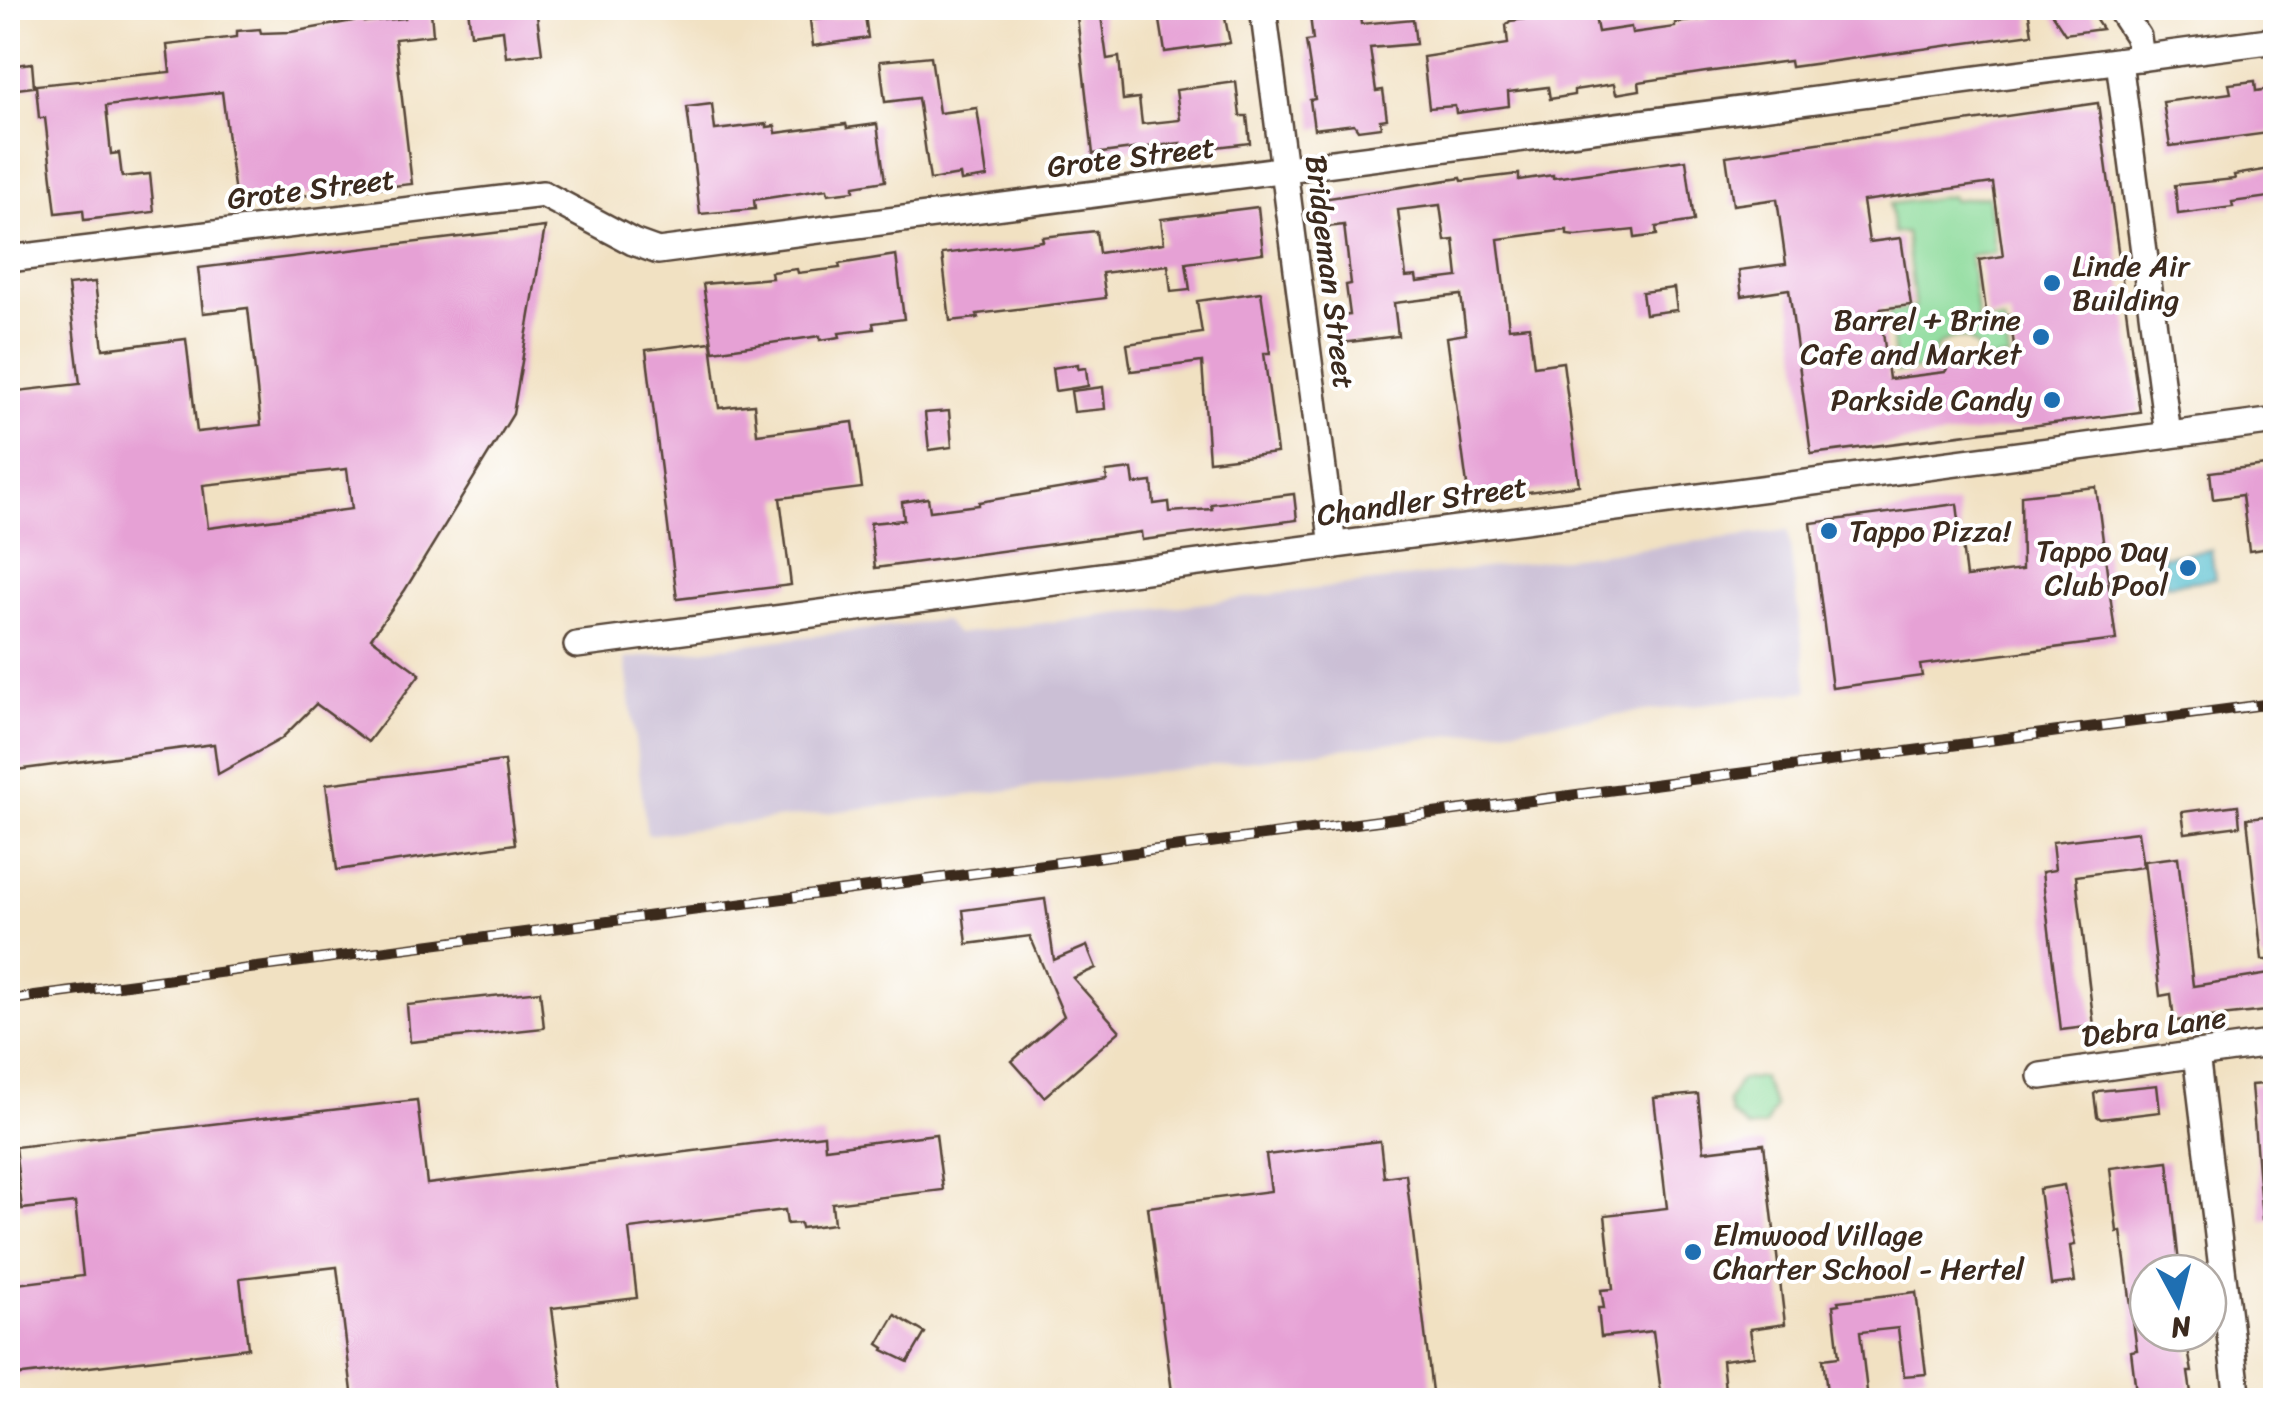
<svg xmlns="http://www.w3.org/2000/svg" width="2283" height="1408" font-family="Sriracha,sans-serif">
  <style>
    .industrial { fill: #cbbfd5 }
    .green { fill: #8ada99; stroke: #62825c; stroke-width: 2.5 }
    .water { fill: #53bdce; stroke: #477476; stroke-width: 2.5 }
    .building { fill: #e6a1d5; fill-rule: evenodd }
    .lines { fill: none; stroke-linecap: round; stroke-linejoin: round }
    .minor-casing { stroke: #564537; stroke-width: 30 }
    .minor { stroke: #fff; stroke-width: 25 }
    .rail-casing { stroke: #3b2a1e; stroke-width: 11 }
    .rail { stroke: #fff; stroke-width: 8; stroke-dasharray: 22; stroke-linecap: butt }
    .poi-dot { fill: #1f6fb2; stroke: #fff; stroke-width: 4 }
    .labels { text-anchor: middle; dominant-baseline: central; stroke-width: 8; stroke-linejoin: round; paint-order: stroke }
    .street-label { font-size: 30px; fill: #3b2a1e; stroke: #fff }
    .poi-label { font-size: 30px; fill: #3b2a1e; stroke: #fff; text-anchor: start }
  </style>
  <rect width="100%" height="100%" fill="#fff"/>
  <filter id="ink" filterUnits="userSpaceOnUse"><feTurbulence type="fractalNoise" baseFrequency=".01" numOctaves="2"/><feDisplacementMap in="SourceGraphic" scale="20" xChannelSelector="R" yChannelSelector="G"/><feConvolveMatrix kernelMatrix="1 2 1 2 8 2 1 2 1" color-interpolation-filters="sRGB"/></filter>
  <filter id="wash" filterUnits="userSpaceOnUse"><feTurbulence type="fractalNoise" baseFrequency=".0048" numOctaves="4" result="noise"/><feDisplacementMap in="SourceGraphic" scale="40" xChannelSelector="R" yChannelSelector="G"/><feGaussianBlur stdDeviation="2.25" result="paint"/><feColorMatrix in="noise" values="0 0 0 0 0 0 0 0 0 0 0 0 0 0 0 0 0 1.4 0 .05"/><feComposite in="paint" operator="in"/></filter>
  <g filter="url(#wash)">
    <rect width="100%" height="100%" fill="#f1e1c2"/>
    <!-- industrial -->
    <polygon class="industrial" points="1788,530 1808,691 647,835 625,659 944,620 956,634"/>
    <!-- green -->
    <g class="green">
      <path d="M1951,196L1953,200L1988,196L1995,253L1970,256L1978,323L2004,321L2009,358L1984,361C1975,337 1956,331 1936,348L1932,368L1896,372L1889,312L1915,308L1906,233H1894L1890,204Z"/>
      <polygon points="1762,1077 1775,1107 1765,1126 1749,1129 1731,1114 1728,1101 1740,1080"/>
    </g>
    <!-- water -->
    <polygon class="water" points="2211,550 2215,579 2166,585 2162,556"/>
    <g id="blocks">
      <!-- building -->
      <g class="building">
        <polygon points="468,8 536,8 542,53 506,57 503,30 471,34"/>
        <polygon points="1076,8 1100,8 1107,59 1119,57 1123,100 1139,98 1142,124 1180,120 1176,90 1236,82 1240,116 1247,116 1250,143 1182,151 1181,143 1093,154"/>
        <polygon points="1158,8 1223,8 1230,43 1165,52"/>
        <polygon points="1309,8 1359,8 1361,24 1413,19 1416,44 1370,48 1376,91 1383,90 1387,119 1380,120 1381,127 1358,130 1354,124 1314,129 1310,100 1315,99 1306,41 1313,40"/>
        <polygon points="1739,8 2028,8 2032,34 1791,67 1790,61 1706,72 1639,82 1640,90 1616,94 1614,84 1574,90 1574,95 1550,99 1548,87 1508,92 1509,106 1456,113 1455,106 1429,108 1423,57 1508,44 1506,25 1510,21 1555,15 1556,23 1595,17 1598,32 1631,27 1632,33 1675,27 1675,23 1707,19 1706,15 1739,10"/>
        <polygon points="2048,8 2088,8 2102,29 2065,34"/>
        <polygon points="431,11 433,35 395,39 412,184 236,203 222,92 106,106 111,154 119,153 122,177 150,174 154,212 84,220 83,210 56,213 45,118 39,118 36,85 170,72 167,45 237,37 237,31 260,29 261,33 291,32 364,19 364,22 405,18 404,14"/>
        <polygon points="865,15 868,38 813,46 810,20"/>
        <polygon points="931,56 939,113 977,108 987,177 961,181 960,175 930,180 918,98 885,102 880,61"/>
        <polygon points="32,63 34,87 8,90 8,66"/>
        <polygon points="2255,81 2256,91 2276,88 2276,132 2170,146 2163,102 2231,93 2229,84"/>
        <path d="M2098,103L2140,412L1811,454L1789,289L1742,296L1739,270L1786,264L1777,199L1733,205L1726,156ZM1993,183L2003,256L1979,260L1987,318L2010,314L2016,362L1968,369L1955,355L1945,372L1889,379L1880,309L1911,305L1901,238L1869,242L1863,201Z"/>
        <polygon points="712,104 715,130 767,124 767,127 775,126 776,133 846,124 847,128 877,124 885,181 854,186 854,191 828,194 827,189 754,200 755,209 700,214 687,107"/>
        <path d="M1686,160L1694,221L1656,227L1657,235L1635,238L1634,230L1576,236L1567,235V230L1498,239L1509,328L1529,326L1534,366L1563,362L1579,485L1469,500L1447,337L1466,334L1461,295L1394,303L1398,336L1341,343L1338,316L1350,315L1346,285L1351,284L1344,225L1326,227L1322,199L1461,178L1462,181L1519,174V180L1553,175V178ZM1440,205L1445,241L1454,240L1458,277L1417,282L1416,276L1406,277L1398,210Z"/>
        <polygon points="2276,168 2276,196 2232,202 2233,207 2178,214 2175,185 2235,179 2234,175"/>
        <polygon points="1258,207 1263,253 1186,263 1190,290 1171,292 1168,265 1102,273 1106,298 977,314 978,318 950,321 942,254 1043,241 1042,237 1096,231 1099,253 1164,243 1161,219"/>
        <path d="M545,227L513,414L405,590L371,638L420,674L368,742L316,704L281,739L218,774L214,744L8,771V392L80,384L68,285L95,282L103,349L186,339L197,432L261,425L248,308L203,313L198,268ZM347,469L352,509L208,528L203,485Z"/>
        <polygon points="896,255 904,319 873,323 874,329 839,333 840,337 820,340 820,336 713,351 703,284 772,278 771,272 797,269 798,273 840,268 839,264"/>
        <polygon points="1674,288 1677,310 1645,314 1642,292"/>
        <polygon points="1261,292 1270,353 1264,353 1277,453 1209,461 1202,362 1131,371 1127,344 1202,333 1197,301"/>
        <polygon points="711,342 719,408 754,404 757,434 853,422 862,488 780,498 791,585 677,599 646,350"/>
        <polygon points="1078,364 1078,369 1086,368 1088,386 1055,391 1052,368"/>
        <polygon points="1103,387 1105,409 1074,412 1071,391"/>
        <polygon points="949,411 952,447 929,450 925,413"/>
        <polygon points="2266,465 2276,547 2249,551 2242,495 2213,499 2210,472"/>
        <polygon points="1132,469 1134,484 1152,482 1154,504 1169,502 1170,512 1212,509 1211,504 1294,494 1297,520 1142,540 1141,532 875,568 870,523 904,520 902,502 928,498 930,511 979,505 979,502 1107,481 1106,472"/>
        <polygon points="2096,487 2116,640 1920,665 1922,676 1832,688 1811,523 1957,504 1966,577 2022,570 2021,495"/>
        <polygon points="504,761 515,844 337,870 326,784"/>
        <polygon points="2238,805 2240,826 2185,833 2182,812"/>
        <polygon points="2276,815 2276,960 2262,960 2247,818"/>
        <polygon points="2138,832 2143,867 2076,876 2094,1026 2061,1030 2042,872 2055,870 2052,842"/>
        <polygon points="2178,857 2193,986 2276,973 2276,1010 2174,1021 2171,994 2160,996 2144,861"/>
        <polygon points="1045,899 1054,960 1087,946 1096,968 1073,978 1120,1031 1044,1097 1012,1061 1064,1016 1030,936 967,944 963,910"/>
        <polygon points="540,991 544,1028 410,1042 407,1005"/>
        <polygon points="2276,1083 2276,1219 2262,1220 2251,1085"/>
        <polygon points="2157,1085 2160,1112 2101,1119 2097,1116 2094,1094 2098,1091"/>
        <polygon points="1698,1094 1704,1151 1764,1144 1785,1324 1750,1329 1754,1356 1722,1360 1726,1400 1662,1400 1653,1331 1601,1337 1598,1308 1604,1308 1601,1290 1613,1289 1605,1215 1667,1208 1654,1098"/>
        <polygon points="417,1100 427,1184 824,1135 825,1148 936,1134 943,1190 832,1203 834,1224 801,1228 800,1223 787,1224 785,1210 629,1229 637,1298 552,1308 564,1400 353,1400 337,1267 240,1278 248,1348 14,1376 8,1285 83,1276 75,1203 22,1209 15,1147"/>
        <polygon points="1380,1141 1384,1177 1406,1174 1433,1400 1173,1400 1148,1207 1271,1191 1266,1155"/>
        <polygon points="2168,1161 2180,1273 2148,1273 2148,1333 2185,1333 2192,1372 2188,1372 2192,1400 2137,1400 2131,1351 2137,1350 2121,1231 2117,1232 2110,1168"/>
        <polygon points="2064,1185 2075,1245 2070,1246 2075,1282 2051,1285 2039,1189"/>
        <polygon points="1916,1292 1926,1374 1904,1376 1898,1328 1860,1332 1868,1400 1828,1400 1823,1359 1839,1357 1833,1305 1839,1304 1838,1301"/>
        <polygon points="895,1315 925,1333 908,1362 883,1350 884,1348 878,1344"/>
      </g>
    </g>
  </g>
  <g filter="url(#ink)">
    <use href="#blocks" fill-opacity="0" stroke="#564537" stroke-width="2.5"/>
    <g class="lines">
      <!-- minor casing -->
      <g class="minor-casing">
        <g id="minor">
          <polyline points="1263,8 1333,546"/>
          <polyline points="2119,8 2138,37 2141,58"/>
          <polyline points="2119,61 2168,435"/>
          <polyline points="8,259 543,194 633,242 658,251 2276,40"/>
          <polyline points="577,645 2276,421"/>
          <polyline points="2196,1054 2238,1400"/>
          <polyline points="2041,1076 2276,1043"/>
        </g>
      </g>
      <!-- minor -->
      <use href="#minor" class="minor"/>
      <!-- rail casing -->
      <g class="rail-casing">
        <polyline id="rail" points="8,1000 2276,703"/>
      </g>
      <!-- rail -->
      <use href="#rail" class="rail"/>
    </g>
  </g>
  <!-- markers -->
  <g class="poi-dot">
    <circle cx="2052" cy="283" r="10"/>
    <circle cx="2041" cy="337" r="10"/>
    <circle cx="2052" cy="400" r="10"/>
    <circle cx="1829" cy="531" r="10"/>
    <circle cx="2188" cy="568" r="10"/>
    <circle cx="1693" cy="1252" r="10"/>
  </g>
  <g class="labels">
    <!-- street labels -->
    <g class="street-label">
      <text transform="translate(1131 157) rotate(-7)">Grote Street</text>
      <text transform="translate(311 189) rotate(-7)">Grote Street</text>
      <text transform="translate(1330 272) rotate(83)">Bridgeman Street</text>
      <text transform="translate(1422 501) rotate(-8)">Chandler Street</text>
      <text transform="translate(2154 1027) rotate(-8)">Debra Lane</text>
    </g>
    <!-- poi labels -->
    <g class="poi-label">
      <text x="2072" y="266">Linde Air<tspan x="2072" dy="34">Building</tspan></text>
      <text x="2021" y="320" text-anchor="end">Barrel + Brine<tspan x="2021" dy="34">Cafe and Market</tspan></text>
      <text x="2032" y="400" text-anchor="end">Parkside Candy</text>
      <text x="1849" y="531">Tappo Pizza!</text>
      <text x="2168" y="551" text-anchor="end">Tappo Day<tspan x="2168" dy="34">Club Pool</tspan></text>
      <text x="1713" y="1235">Elmwood Village<tspan x="1713" dy="34">Charter School - Hertel</tspan></text>
    </g>
  </g>
  <!-- margin -->
  <rect width="2283" height="1408" fill="none" stroke="#fff" stroke-width="40"/>
  <!-- north arrow -->
  <g transform="translate(2178 1303) rotate(173)"><circle r="48" fill="#ffffff" stroke="#b1aaa5" stroke-width="2.5"/>
  <path d="M0-8L18 38L0 25L-18 38Z" fill="#1f6fb2"/>
  <text y="-15" font-size="28" font-weight="bold" text-anchor="middle" fill="#3b2a1e">N</text>
  </g>
</svg>
